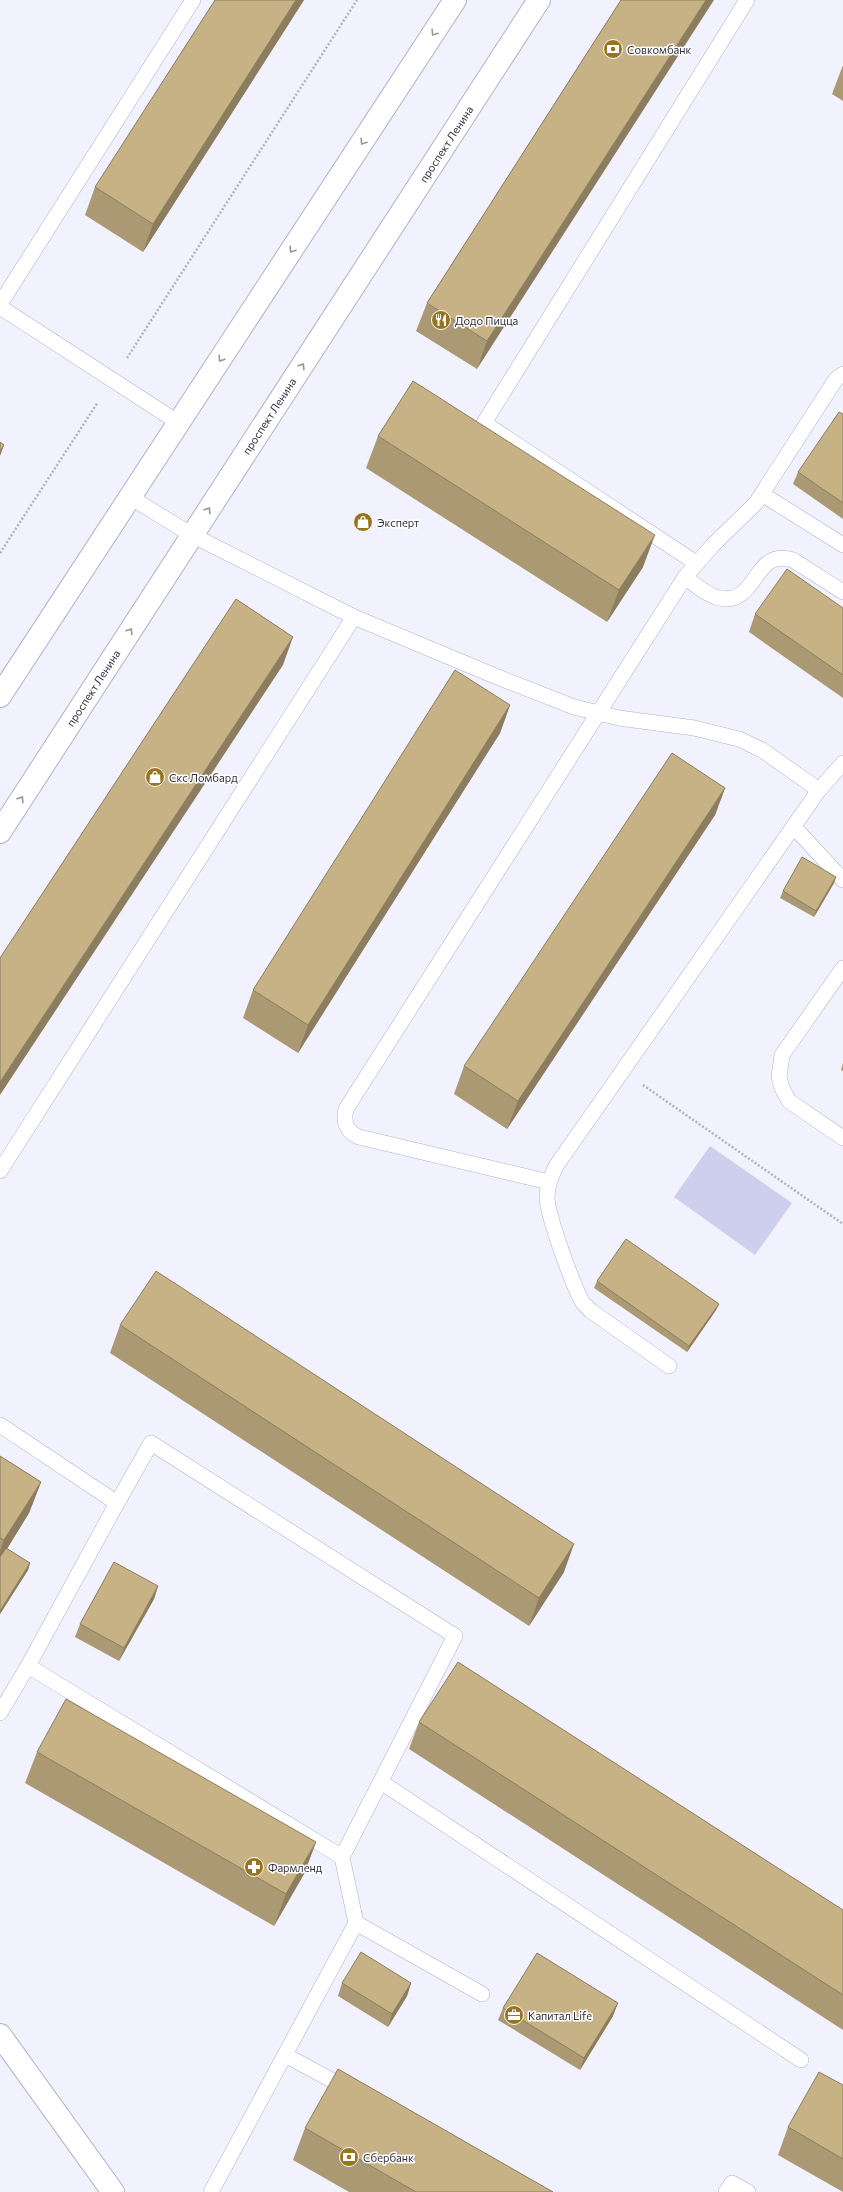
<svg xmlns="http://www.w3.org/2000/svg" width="843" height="2192" font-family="Commissioner,sans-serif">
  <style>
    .green { fill: #ceceed }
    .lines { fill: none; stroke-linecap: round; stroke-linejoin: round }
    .lane-casing { stroke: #b0b0cb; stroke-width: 16 }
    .secondary-casing { stroke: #b0b0cb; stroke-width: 24 }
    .path { stroke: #b3b3bf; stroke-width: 2.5; stroke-dasharray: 2 2; stroke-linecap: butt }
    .lane { stroke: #fff; stroke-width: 15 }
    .secondary { stroke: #fff; stroke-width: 22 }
    .wall { fill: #ab9973 }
    .shaded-wall { fill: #8b7d5e }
    .building { fill: #c7b286; stroke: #8b7d5e }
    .oneway { stroke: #98989c }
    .labels { text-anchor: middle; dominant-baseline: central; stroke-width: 3; stroke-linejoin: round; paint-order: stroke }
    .poi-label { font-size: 11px; fill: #30303a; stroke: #fff; text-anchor: start }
    .street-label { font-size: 11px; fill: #30303a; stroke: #fff }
  </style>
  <rect width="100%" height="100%" fill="#f2f2fe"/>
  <!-- green -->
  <polygon class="green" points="710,1146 792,1203 755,1255 674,1197"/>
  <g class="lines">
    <!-- lane casing -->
    <g class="lane-casing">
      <g id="lane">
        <polyline points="0,304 193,0"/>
        <polyline points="0,307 179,423"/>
        <polyline points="762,494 843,545"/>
        <polyline points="130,497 192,535 354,617 495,676 574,707 619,718 694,728 739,739 762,750 819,790"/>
        <polyline points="696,563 484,423 747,0"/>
        <path d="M685,577C694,584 708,596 719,598C759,606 752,547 793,560L843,592"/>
        <polyline points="794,827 843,880"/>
        <polyline points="843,968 782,1055 779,1077 782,1088 789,1101 843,1138"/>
        <polyline points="0,1171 354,617"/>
        <path d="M549,1182L359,1137C346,1131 343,1122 346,1109L685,577L713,545L756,503L836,379L843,374"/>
        <path d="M669,1366L591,1311L583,1303C573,1286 548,1217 547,1198C547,1186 551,1177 556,1166L819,790L843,763"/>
        <polyline points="0,1425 117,1503 28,1666 342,1857 356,1923 482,1994"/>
        <polyline points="117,1503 151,1443 455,1636 342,1857"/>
        <polyline points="0,1713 28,1666"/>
        <polyline points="381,1782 801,2060"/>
        <polyline points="285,2055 350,2090"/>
        <polyline points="211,2192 356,1923"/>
        <polyline points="726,2192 732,2183 748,2192"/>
      </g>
    </g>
    <!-- secondary casing -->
    <g class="secondary-casing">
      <g id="secondary">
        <polyline points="0,696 455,0"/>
        <polyline points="0,832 539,0"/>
        <polyline points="0,2035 113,2192"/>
      </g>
    </g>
    <!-- path -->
    <g class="path">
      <polyline points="127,358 357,0"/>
      <polyline points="0,553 98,402"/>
      <polyline points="643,1085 843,1224"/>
    </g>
    <!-- lane -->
    <use href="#lane" class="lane"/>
    <!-- secondary -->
    <use href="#secondary" class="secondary"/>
  </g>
  <!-- wall -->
  <g class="wall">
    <polygon points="304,0 143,252 85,215 95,187"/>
    <polygon points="621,0 477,369 416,331 427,303"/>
    <polygon points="843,65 843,101 832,94"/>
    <polygon points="843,414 843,519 793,484 798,472"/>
    <polygon points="378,436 643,567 607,622 366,468"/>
    <polygon points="843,608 843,698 749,632 755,614"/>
    <polygon points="510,705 500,733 298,1053 243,1018 253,990"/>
    <polygon points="725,788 715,815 507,1129 454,1094 464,1066"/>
    <polygon points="836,877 834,883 814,917 780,898 783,891"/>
    <polygon points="843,1063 843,1071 841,1070"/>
    <polygon points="597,1281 719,1304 716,1310 687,1352 594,1288"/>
    <polygon points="120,1325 564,1572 529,1626 110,1353"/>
    <polygon points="0,1456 41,1482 29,1513 7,1549 30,1563 28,1570 0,1614"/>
    <polygon points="158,1586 154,1599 119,1661 75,1637 80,1624"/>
    <polygon points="419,1722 843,1910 843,2030 409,1749"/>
    <polygon points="37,1752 316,1842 304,1874 274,1926 25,1783"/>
    <polygon points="342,1983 411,1983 407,1996 388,2027 338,1996"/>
    <polygon points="503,2008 613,2016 580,2070 498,2020"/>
    <polygon points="843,2085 843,2192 778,2155 788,2127"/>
    <polygon points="305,2128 553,2192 349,2192 293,2160"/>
  </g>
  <!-- shaded-wall -->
  <g class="shaded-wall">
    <polygon points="296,0 304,0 143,252 153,224"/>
    <polygon points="706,0 714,0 477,369 487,341"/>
    <polygon points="4,445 0,456 0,451"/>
    <polygon points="655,535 643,567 607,622 619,590"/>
    <polygon points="293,637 283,665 0,1095 0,1082"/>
    <polygon points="510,705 500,733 298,1053 308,1025"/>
    <polygon points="725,788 715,815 507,1129 518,1101"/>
    <polygon points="836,877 834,883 814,917 816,911"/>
    <polygon points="719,1304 716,1310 687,1352 689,1346"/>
    <polygon points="41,1482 29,1513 0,1560 0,1551 4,1540"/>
    <polygon points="574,1544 564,1572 529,1626 539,1598"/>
    <polygon points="30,1563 28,1570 0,1614 0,1611"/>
    <polygon points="158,1586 154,1599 119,1661 124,1648"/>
    <polygon points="316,1842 304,1874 274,1926 286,1894"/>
    <polygon points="411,1983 407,1996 388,2027 392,2014"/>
    <polygon points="618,2003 613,2016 580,2070 584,2058"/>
  </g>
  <!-- building -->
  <g class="building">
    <polygon points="215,0 296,0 153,224 95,187"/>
    <polygon points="621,0 706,0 487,341 427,303"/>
    <polygon points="413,381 655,535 619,590 378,436"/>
    <polygon points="839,412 843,414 843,503 798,472"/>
    <polygon points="0,442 4,445 0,451"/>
    <polygon points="787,569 843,608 843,675 755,614"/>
    <polygon points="236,599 293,637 0,1082 0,958"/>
    <polygon points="455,670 510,705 308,1025 253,990"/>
    <polygon points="672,753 725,788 518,1101 464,1066"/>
    <polygon points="802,857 836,877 816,911 783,891"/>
    <polygon points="626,1239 719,1304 689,1346 597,1281"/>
    <polygon points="156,1271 574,1544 539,1598 120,1325"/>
    <polygon points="0,1456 41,1482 4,1540 0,1538"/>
    <polygon points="6,1548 30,1563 0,1611 0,1557"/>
    <polygon points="114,1562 158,1586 124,1648 80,1624"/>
    <polygon points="458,1662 843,1910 843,1995 419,1722"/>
    <polygon points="66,1699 316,1842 286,1894 37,1752"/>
    <polygon points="361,1952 411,1983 392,2014 342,1983"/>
    <polygon points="537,1953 618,2003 584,2058 503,2008"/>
    <polygon points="338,2069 553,2192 416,2192 305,2128"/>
    <polygon points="819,2072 843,2085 843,2159 788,2127"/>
  </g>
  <!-- one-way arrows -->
  <defs><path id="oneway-chevron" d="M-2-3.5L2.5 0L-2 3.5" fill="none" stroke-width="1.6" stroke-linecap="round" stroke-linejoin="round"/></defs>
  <g class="oneway">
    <use href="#oneway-chevron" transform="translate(434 33) rotate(123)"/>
    <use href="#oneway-chevron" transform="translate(363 142) rotate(123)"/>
    <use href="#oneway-chevron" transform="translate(292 250) rotate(123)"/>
    <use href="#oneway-chevron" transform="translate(221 359) rotate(123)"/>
    <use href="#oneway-chevron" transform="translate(302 366) rotate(-57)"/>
    <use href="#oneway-chevron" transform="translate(208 510) rotate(-57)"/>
    <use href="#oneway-chevron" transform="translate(130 631) rotate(-57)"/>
    <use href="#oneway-chevron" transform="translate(21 799) rotate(-57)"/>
  </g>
  <!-- icons -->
  <defs>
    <g id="bank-disc" transform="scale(1)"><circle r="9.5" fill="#97741d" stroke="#fff"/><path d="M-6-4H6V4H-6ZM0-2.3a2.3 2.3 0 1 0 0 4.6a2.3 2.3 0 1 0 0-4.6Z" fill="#fff"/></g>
    <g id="restaurant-disc" transform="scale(1)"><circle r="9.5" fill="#97741d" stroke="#fff"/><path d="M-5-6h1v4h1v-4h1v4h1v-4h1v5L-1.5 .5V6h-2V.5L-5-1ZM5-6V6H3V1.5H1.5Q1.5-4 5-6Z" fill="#fff"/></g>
    <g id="shop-disc" transform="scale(1)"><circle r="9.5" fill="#97741d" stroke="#fff"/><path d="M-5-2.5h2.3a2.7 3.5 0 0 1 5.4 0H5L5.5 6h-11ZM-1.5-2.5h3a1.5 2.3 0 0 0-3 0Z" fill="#fff"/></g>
    <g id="pharmacy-disc" transform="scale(1)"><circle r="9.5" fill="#97741d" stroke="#fff"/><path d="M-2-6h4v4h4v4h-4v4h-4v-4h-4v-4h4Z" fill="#fff"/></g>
    <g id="office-disc" transform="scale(1)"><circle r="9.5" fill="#97741d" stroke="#fff"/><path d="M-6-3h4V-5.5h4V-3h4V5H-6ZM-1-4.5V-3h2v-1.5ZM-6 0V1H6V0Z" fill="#fff"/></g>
  </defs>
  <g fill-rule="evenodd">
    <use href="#bank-disc" x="613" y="49"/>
    <use href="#restaurant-disc" x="441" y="320"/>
    <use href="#shop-disc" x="363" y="522"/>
    <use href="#shop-disc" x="155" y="777"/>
    <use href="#pharmacy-disc" x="254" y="1867"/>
    <use href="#office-disc" x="514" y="2015"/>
    <use href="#bank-disc" x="349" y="2157"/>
  </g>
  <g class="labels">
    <!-- poi labels -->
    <g class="poi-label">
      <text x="627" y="49">Совкомбанк</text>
      <text x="455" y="320">Додо Пицца</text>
      <text x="377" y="522">Эксперт</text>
      <text x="169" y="777">Скс Ломбард</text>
      <text x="268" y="1867">Фармленд</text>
      <text x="528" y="2015">Капитал Life</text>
      <text x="363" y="2157">Сбербанк</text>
    </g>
    <!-- street labels -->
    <g class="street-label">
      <text transform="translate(446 144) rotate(-57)">проспект Ленина</text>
      <text transform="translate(269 416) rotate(-57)">проспект Ленина</text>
      <text transform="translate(93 688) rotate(-57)">проспект Ленина</text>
    </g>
  </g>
</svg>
